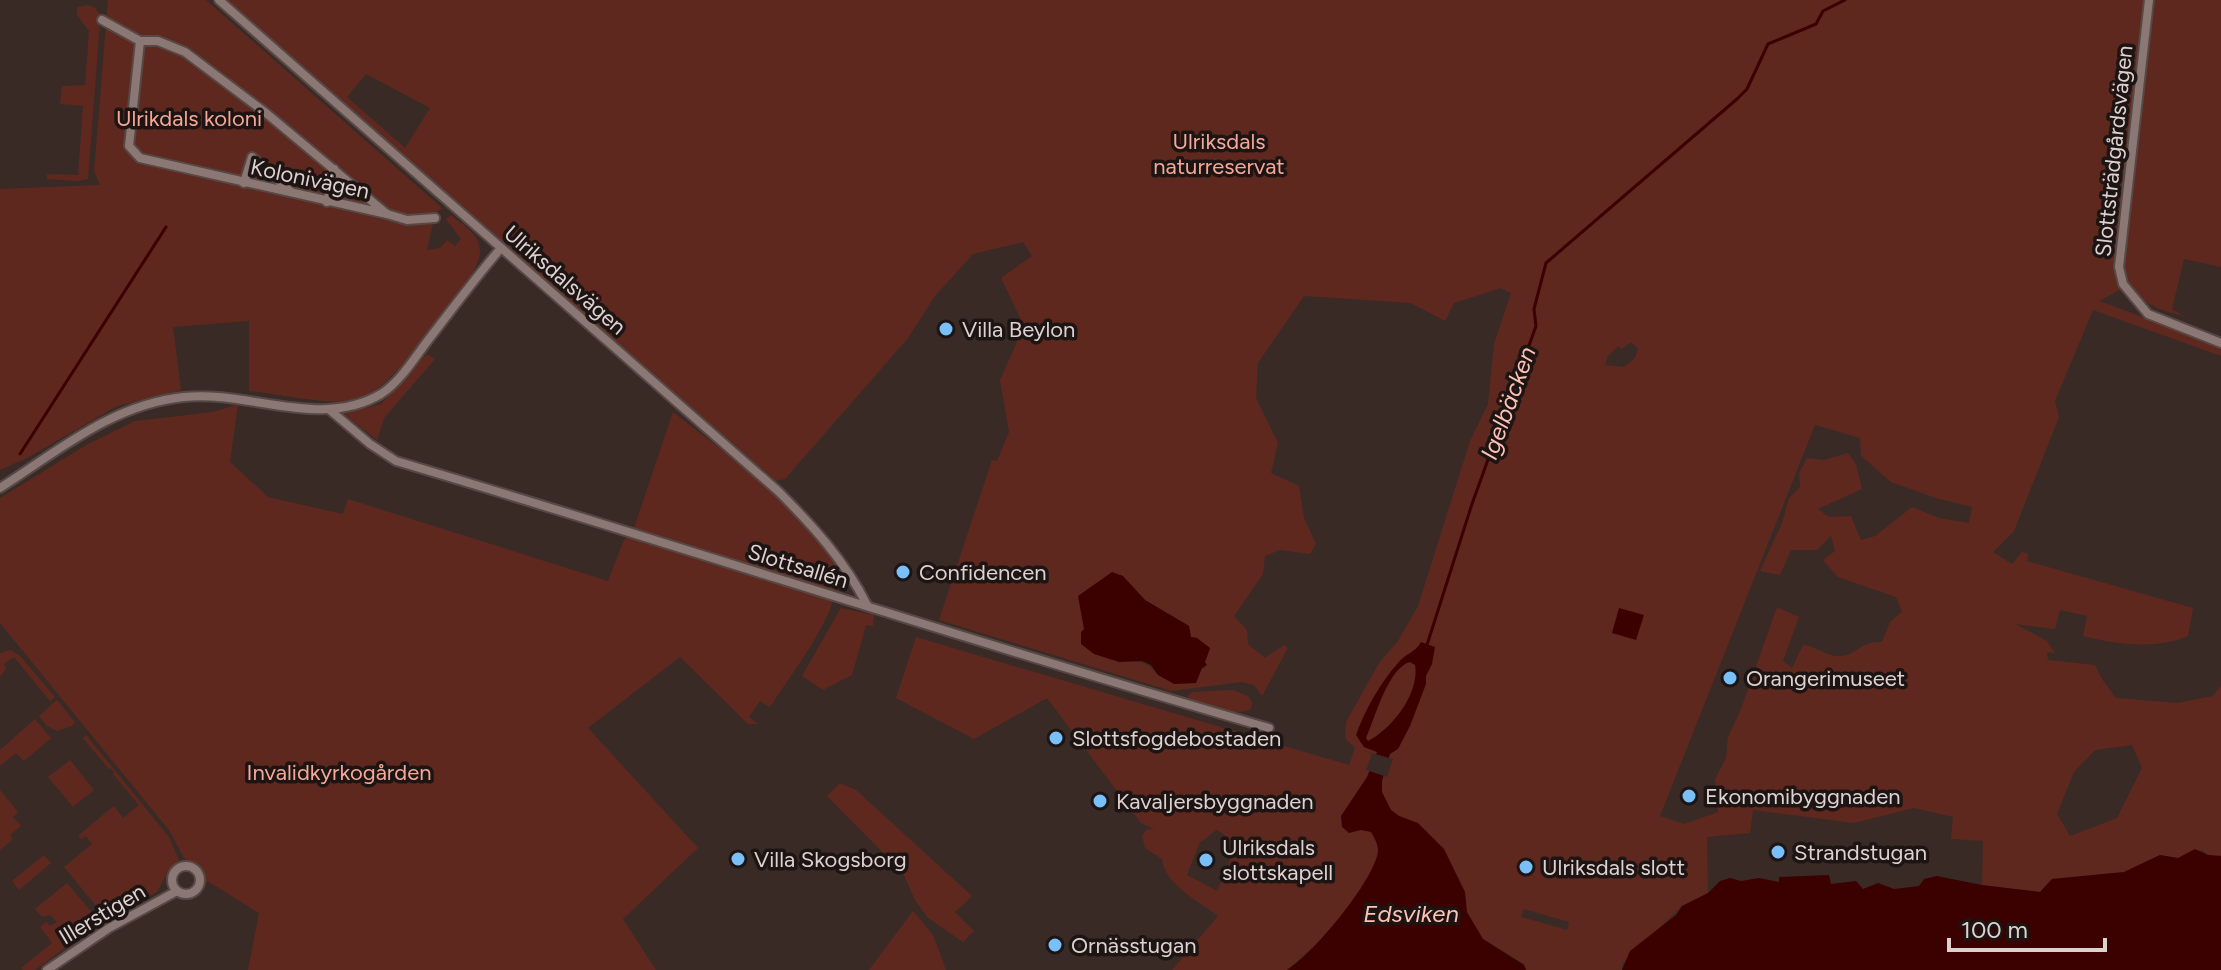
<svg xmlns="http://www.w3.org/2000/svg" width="2221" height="970" font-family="Figtree,sans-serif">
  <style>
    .green { fill: #5e281e; fill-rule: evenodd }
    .water { fill: #3b0000; fill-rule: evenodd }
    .pier { fill: #3a2a26 }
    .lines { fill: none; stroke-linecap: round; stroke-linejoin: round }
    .stream { stroke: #3b0000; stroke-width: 3 }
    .street-casing { stroke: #564845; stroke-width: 12 }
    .street { stroke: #8b7773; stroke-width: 8 }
    .poi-dot { fill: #79bff8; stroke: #1c1513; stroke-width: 3 }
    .labels { text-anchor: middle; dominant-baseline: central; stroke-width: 7; stroke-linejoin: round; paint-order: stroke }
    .park-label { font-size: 22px; fill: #f6a797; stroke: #1c1513 }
    .street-label { font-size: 22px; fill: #ded2d0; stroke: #1c1513 }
    .poi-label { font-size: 22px; fill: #ded2d0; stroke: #1c1513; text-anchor: start }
    .water-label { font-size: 24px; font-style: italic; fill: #fec1b4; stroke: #1c1513 }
  </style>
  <rect width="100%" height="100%" fill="#3a2a26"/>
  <!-- green -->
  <g class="green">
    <path d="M108,0H206L442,208L435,214L427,250L440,248L447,240L455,246L461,239L446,219L451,215C464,226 480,234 480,252C481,279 385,395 359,400C332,406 278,394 249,391V321L173,327L181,390L117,406L29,457L0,470V189L100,185L94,171Z"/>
    <path d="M225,0H2221V267L2184,259L2172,309L2185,317L2159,309L2121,289L2099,301L2221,346V356L2093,310L2055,401L2059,417L2014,531L1993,552L2012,564L2022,552L2028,554L2027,561L2193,608L2188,636C2157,650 2114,644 2083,636L2087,616L2060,610L2055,629L2015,624L2047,641L2055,653L2047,652L2048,660L2095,665L2102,679L2116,698L2178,703L2213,696L2221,685V856L2208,855L2202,850L2178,858L2160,855L2124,872L2052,879L2040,892L1982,885L1983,841L1951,839L1953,817L1914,808L1854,823L1753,810L1750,833L1707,837L1708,893L1682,906L1622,964V970H1526L1524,964L1483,939L1319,942L1287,970H1172L1218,916C1200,902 1164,884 1162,859L1145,848L1142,836L1146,830L1154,829L1141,823L1047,698L974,739L896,698L916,637L1349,765L1355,748L1345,738L1346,722L1379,663L1398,641L1418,606L1470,441L1488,404L1494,344L1511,293L1501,288L1454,303L1445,321L1411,303L1304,296L1258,363L1256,398L1278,443L1271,473L1299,486L1304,518L1316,544L1310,554L1280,550L1265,556L1263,574L1234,616L1247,630L1248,644L1265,658L1284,645L1288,648L1262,696L1254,685L1242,682L1171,691L939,620L992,460L997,461L1009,432L1000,380L1024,326L1001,278L1032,256L1023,242L973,254L935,296L908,338L785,479L776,481ZM366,74L430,108L405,148L347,97ZM1631,342L1638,349L1635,358L1624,367L1605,365L1608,356L1618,346L1622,349ZM1815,425L1860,438L1861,456L1891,482L1936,498L1972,507L1969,523L1939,518L1912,507L1875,536L1861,540L1851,516L1829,517L1818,509L1862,489L1856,464L1848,453L1824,460L1807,458L1799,473L1800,487L1789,498L1782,523L1760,571L1780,575L1791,550H1817L1831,536L1835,551L1823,560L1838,577L1896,597L1902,612L1890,622L1882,642C1859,641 1858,655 1840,656C1827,657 1816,646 1803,645L1792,668L1783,661L1799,617L1777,607L1741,709L1728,737L1726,758L1715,779L1718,812L1684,824L1660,816ZM1123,576L1145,600L1188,625L1191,637L1210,649L1205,662V668L1158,675C1146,660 1137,661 1119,662L1084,630ZM2132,745L2142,768L2117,818L2070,836L2057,814L2074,772L2095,750ZM1217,830C1244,844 1226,870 1217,891L1187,875L1200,842C1208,839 1210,833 1217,830ZM1524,909L1569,922L1567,930L1521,917Z"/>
    <polygon points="87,5 94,7 100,14 100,22 88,179 78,181 47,179 47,174 78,175 83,106 60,104 62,86 85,85 89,31 77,15 77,7"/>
    <polygon points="427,354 435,359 384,418 377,440 344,414 381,404"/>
    <path d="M238,404L230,462L268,497L343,514L348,499L608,581L623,542L635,525L673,412C712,443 816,518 834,560C839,573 834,601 828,614C814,645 789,678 770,707L760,701L749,717L758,724H748L680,657L588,728L698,848L623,919L656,970H248L259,913L209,882L205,883L203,871L184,858L169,830L0,623V498L88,444L135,421L213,412Z"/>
    <polygon points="841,608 874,615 873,626 866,625 852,675 823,690 802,676"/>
    <polygon points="10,650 20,656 55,697 50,701 14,657 4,664 6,668 0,677 0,653"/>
    <path d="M1233,690L1248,696L1252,702L1251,709C1234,718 1203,704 1187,697L1192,692Z"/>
    <polygon points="57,700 75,722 72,726 57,731 47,726 39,716"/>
    <polygon points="35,719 51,738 24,761 16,753 0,766 0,750"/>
    <polygon points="86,735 169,837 179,860 168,871 157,892 107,919 64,867 92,844 86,836 81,839 78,836 110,809 114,806 123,818 139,805 113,774 114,772 111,768 109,769 83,738"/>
    <polygon points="70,760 94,790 73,807 48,777"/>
    <polygon points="840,783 856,790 972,896 955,912 974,931 963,942 928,918 915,900 903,873 827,796"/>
    <polygon points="0,790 18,812 13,817 21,826 10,835 13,839 0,850"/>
    <polygon points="44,855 51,863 19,890 12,881"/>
    <polygon points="67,883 100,922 35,970 23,970 21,968 52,943 40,927 46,922 50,926 57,922 50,915 42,917 35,909"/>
    <polygon points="913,911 933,935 946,970 869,970"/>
  </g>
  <!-- water -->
  <g class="water">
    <polygon points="1112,572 1123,576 1145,600 1189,626 1191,637 1197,638 1210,648 1205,662 1207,665 1202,668 1196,683 1174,684 1158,675 1151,665 1142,661 1119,662 1094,654 1081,644 1081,632 1084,629 1078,596"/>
    <polygon points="1619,608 1644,615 1636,640 1612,633"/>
    <path d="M1421,642L1435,647L1432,664L1426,676V684L1410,726L1398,749L1390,754L1382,781V792L1391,810L1399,816L1418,823L1444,849L1465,892L1467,912L1483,939L1524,965L1526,970H1287C1314,953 1369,886 1377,856C1380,847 1375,839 1371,832L1361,830L1349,833L1342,827L1341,816L1367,777L1377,752L1364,747L1356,735C1365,710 1380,683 1398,663C1406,653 1415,653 1421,642ZM1410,662L1415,665C1420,693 1392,729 1368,741L1366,738C1375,718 1388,668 1410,662Z"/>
    <polygon points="2195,849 2208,855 2221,856 2221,970 1622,970 1630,951 1676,915 1682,906 1708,893 1720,881 1730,878 1741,881 1759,878 1779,882 1779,877 1829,875 1831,884 1856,881 1863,889 1878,883 1894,889 1919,886 1924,879 1937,876 1982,885 2040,892 2052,879 2124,872 2160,855 2178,858"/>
  </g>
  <!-- pier -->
  <polygon class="pier" points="1361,750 1393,759 1387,777 1366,770 1372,754"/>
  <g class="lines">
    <!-- stream -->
    <g class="stream">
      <polyline points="20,454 166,227"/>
      <polyline points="1426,648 1472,504 1536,326 1534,309 1546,263 1737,99 1747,89 1768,44 1816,24 1823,11 1845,0"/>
    </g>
    <!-- street casing -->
    <g class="street-casing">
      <g id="street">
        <path d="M219,0L778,491C813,526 845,561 867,605"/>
        <polyline points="2149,0 2119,267 2123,284 2148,314 2221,343"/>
        <polyline points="102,20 140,41 158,41 185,52 266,113 387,214 140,158 129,146 140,41"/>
        <polyline points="244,183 252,157 291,192"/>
        <polyline points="327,202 334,169"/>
        <polyline points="387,214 407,220 435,218"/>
        <path d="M331,411L370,444L396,461C688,548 977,644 1269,728"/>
        <path d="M0,488C58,451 113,404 184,397C249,390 320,430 381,394C401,381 415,357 429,339C453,308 476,277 501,248"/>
        <circle cx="186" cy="880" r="14"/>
        <polyline points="47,970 109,928 177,891"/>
      </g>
    </g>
    <!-- street -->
    <use href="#street" class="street"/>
  </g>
  <!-- markers -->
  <g class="poi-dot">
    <circle cx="946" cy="329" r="8"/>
    <circle cx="903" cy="572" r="8"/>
    <circle cx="1730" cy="678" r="8"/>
    <circle cx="1056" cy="738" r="8"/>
    <circle cx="1689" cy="796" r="8"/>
    <circle cx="1100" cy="801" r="8"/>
    <circle cx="1778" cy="852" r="8"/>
    <circle cx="738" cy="859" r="8"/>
    <circle cx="1206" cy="860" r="8"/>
    <circle cx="1526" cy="867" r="8"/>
    <circle cx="1055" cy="945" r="8"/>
  </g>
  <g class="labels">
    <!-- park labels -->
    <g class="park-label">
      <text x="189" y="118">Ulrikdals koloni</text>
      <text x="1219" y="141">Ulriksdals<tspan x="1219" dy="25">naturreservat</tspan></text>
      <text x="339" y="772">Invalidkyrkogården</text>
    </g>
    <!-- street labels -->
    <g class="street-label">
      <text transform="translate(2114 151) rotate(-84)">Slottsträdgårdsvägen</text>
      <text transform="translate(310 179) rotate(12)">Kolonivägen</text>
      <text transform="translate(565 280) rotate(41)">Ulriksdalsvägen</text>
      <text transform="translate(798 566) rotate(17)">Slottsallén</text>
      <text transform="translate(102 914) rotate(-31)">Illerstigen</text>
    </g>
    <!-- poi labels -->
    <g class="poi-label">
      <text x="962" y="329">Villa Beylon</text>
      <text x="919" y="572">Confidencen</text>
      <text x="1746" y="678">Orangerimuseet</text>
      <text x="1072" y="738">Slottsfogdebostaden</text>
      <text x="1705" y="796">Ekonomibyggnaden</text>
      <text x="1116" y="801">Kavaljersbyggnaden</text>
      <text x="1222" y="847">Ulriksdals<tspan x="1222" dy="25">slottskapell</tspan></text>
      <text x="1794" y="852">Strandstugan</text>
      <text x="754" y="859">Villa Skogsborg</text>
      <text x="1542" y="867">Ulriksdals slott</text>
      <text x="1071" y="945">Ornässtugan</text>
    </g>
    <!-- water labels -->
    <g class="water-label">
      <text transform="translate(1508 403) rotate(-70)">Igelbäcken</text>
      <text x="1411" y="913">Edsviken</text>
    </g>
  </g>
  <!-- scale -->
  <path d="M1949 938v12h156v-12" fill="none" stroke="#ded2d0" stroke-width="4"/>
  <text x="1961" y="938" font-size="24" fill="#ded2d0" stroke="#1c1513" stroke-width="6" paint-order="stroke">100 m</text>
</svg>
